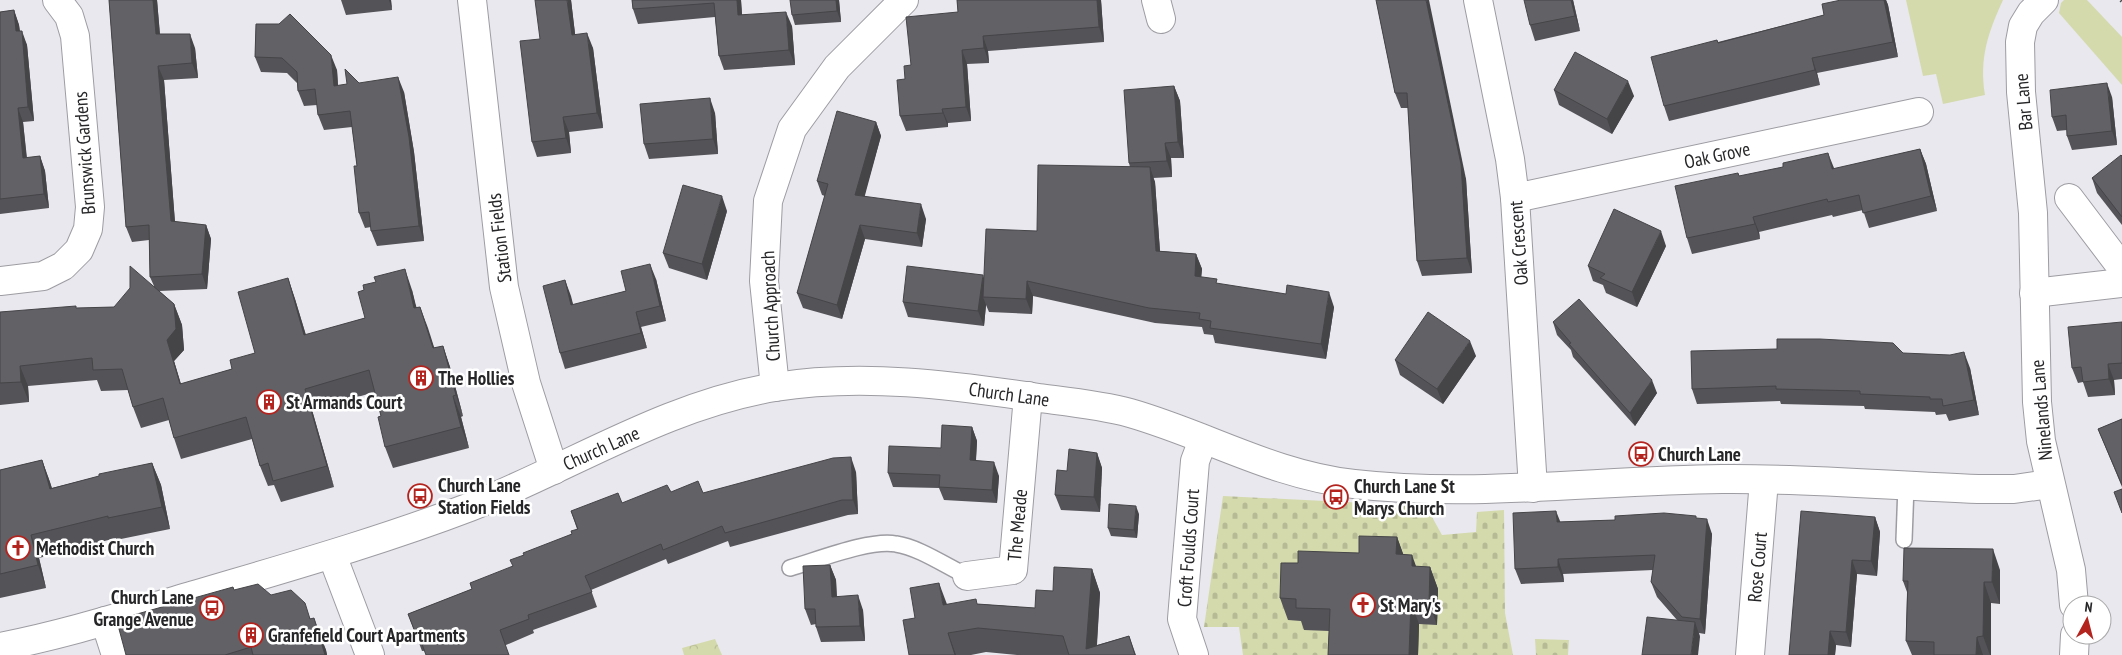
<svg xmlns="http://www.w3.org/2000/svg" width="2122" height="655" font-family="'PT Sans Narrow',sans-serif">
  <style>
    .green { fill: #d5daad }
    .forest { fill: url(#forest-crowns) }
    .cemetery { fill: url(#cemetery-stones) }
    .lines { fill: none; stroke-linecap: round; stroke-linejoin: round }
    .service-casing { stroke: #9d9ca2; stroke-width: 18 }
    .minor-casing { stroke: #9d9ca2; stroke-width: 30 }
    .tertiary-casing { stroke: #9d9ca2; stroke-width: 30 }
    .service { stroke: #fff; stroke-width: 15 }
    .minor { stroke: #fff; stroke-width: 28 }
    .tertiary { stroke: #fff; stroke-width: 28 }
    .rail { stroke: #4b4b4e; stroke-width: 4; stroke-dasharray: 6 6; stroke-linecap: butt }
    .wall { fill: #545358 }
    .shaded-wall { fill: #454447 }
    .building { fill: #626166; stroke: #454447 }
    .labels { text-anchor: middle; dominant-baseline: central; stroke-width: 5; stroke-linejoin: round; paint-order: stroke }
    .street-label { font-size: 19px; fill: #262628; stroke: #fff }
    .poi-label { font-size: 19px; font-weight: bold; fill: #262628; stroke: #fff; text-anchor: start }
  </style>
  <defs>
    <pattern id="forest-crowns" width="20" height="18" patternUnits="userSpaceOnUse" patternTransform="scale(1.25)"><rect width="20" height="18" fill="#d5daad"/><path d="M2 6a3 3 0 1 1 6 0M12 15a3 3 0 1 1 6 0" fill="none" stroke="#b7bb95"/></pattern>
    <pattern id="cemetery-stones" width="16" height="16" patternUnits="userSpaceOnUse" patternTransform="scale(1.25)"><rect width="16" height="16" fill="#d5daad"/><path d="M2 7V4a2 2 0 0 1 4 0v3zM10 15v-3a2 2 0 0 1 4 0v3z" fill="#b7bb95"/></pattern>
  </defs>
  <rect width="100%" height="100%" fill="#e9e8ee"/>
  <!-- green -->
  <g class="green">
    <path d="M1906,0H2003C1988,33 1979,58 1985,95L1943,104L1936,74L1923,76Z"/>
    <polygon points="2064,0 2087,0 2122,37 2122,85 2059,13 2061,3"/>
  </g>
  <!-- forest -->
  <polygon class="forest" points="715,639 722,655 684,655 682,648"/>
  <!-- cemetery -->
  <g class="cemetery">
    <polygon points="1223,496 1426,506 1442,535 1476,532 1477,512 1504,510 1505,613 1513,655 1243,655 1239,627 1204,627"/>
    <polygon points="1535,639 1569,640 1568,655 1536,655"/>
  </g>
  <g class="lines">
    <!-- service casing -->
    <g class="service-casing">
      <g id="service">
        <polyline points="1904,540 1906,486"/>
        <path d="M790,568C818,560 870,539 896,544C918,547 946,566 967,576"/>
      </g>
    </g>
    <!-- minor casing -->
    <g class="minor-casing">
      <g id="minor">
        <polyline points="472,0 504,287 526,383 554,470"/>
        <polyline points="1156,0 1161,19"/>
        <polyline points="1478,0 1510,159 1515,198 1533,488"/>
        <polyline points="1515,198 1919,112"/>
        <polyline points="2069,198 2122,268"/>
        <polyline points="0,281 43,276 63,266 79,250 88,229 90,207 75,36 69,16 57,0"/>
        <polyline points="2034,293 2122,283"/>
        <polyline points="775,387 764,281 768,201 792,129 837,67 904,0"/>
        <polyline points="332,555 370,655"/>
        <polyline points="967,576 1013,570 1028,396"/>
        <polyline points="105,621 116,655"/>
        <polyline points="1194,655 1182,619 1195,461 1203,440"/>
        <polyline points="1750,655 1764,480"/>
      </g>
    </g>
    <!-- tertiary casing -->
    <g class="tertiary-casing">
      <g id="tertiary">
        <polyline points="2044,0 2031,13 2023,26 2020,42 2021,92 2033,213 2037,402 2041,441 2071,570 2074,605"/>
        <path d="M0,647C67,634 132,613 198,594C289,567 381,541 470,507C571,467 666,405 775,387C862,373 952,385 1039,398C1070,402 1101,405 1130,413C1207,435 1273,475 1354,484C1477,498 1599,480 1722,479C1807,478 1893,486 1978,489H2014L2050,484"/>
        <polyline points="2074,655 2075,635"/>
      </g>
    </g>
    <!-- service -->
    <use href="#service" class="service"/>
    <!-- minor -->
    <use href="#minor" class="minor"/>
    <!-- tertiary -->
    <use href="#tertiary" class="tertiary"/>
    <!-- rail -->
    <polyline class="rail" points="2121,0 2122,1"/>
  </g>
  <!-- wall -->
  <g class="wall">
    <polygon points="109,0 157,0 160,34 195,48 198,78 164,80 175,222 206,225 211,239 207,289 159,291 174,304 182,325 184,350 174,361 181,384 232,369 255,353 288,278 295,299 306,335 365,318 412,290 416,308 420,307 434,348 443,346 450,367 463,416 461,417 469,448 393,468 385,447 381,416 375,392 312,410 334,487 281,502 274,485 268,486 260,466 252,439 181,459 174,438 169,420 141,428 133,407 128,390 101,391 97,380 28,386 29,402 0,405 0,312 114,307 154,286 150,277 149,240 132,242 126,227"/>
    <polygon points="341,0 391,0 392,10 346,15"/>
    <polygon points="571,0 575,34 593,48 603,128 569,132 571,153 537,157 532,142 540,39"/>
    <polygon points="632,0 741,0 742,15 792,26 795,65 724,70 719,56 715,17 638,24 633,9"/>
    <polygon points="839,0 841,22 795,25 792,15"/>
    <polygon points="957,0 1101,0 1104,42 988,51 989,63 967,64 971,121 948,123 948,127 906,131 900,116 905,79 911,65 958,12"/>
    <polygon points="1376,0 1466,179 1472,273 1422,276 1417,261 1408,108 1401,108 1395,93"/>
    <polygon points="1573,0 1580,31 1535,41 1530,25"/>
    <polygon points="1841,0 1886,0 1888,5 1898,57 1817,73 1820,85 1669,121 1664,106 1718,42 1824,15"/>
    <polygon points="14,10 19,25 20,31 27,45 34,121 23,122 27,158 40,156 45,171 49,208 0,214 0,12"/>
    <polygon points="256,24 337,70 338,86 359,83 404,92 414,152 424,241 377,246 371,231 371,227 365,228 359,213 357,166 352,127 324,130 318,115 317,105 304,106 298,91 297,83 287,73 261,72 255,57"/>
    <polygon points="1174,86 1180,101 1184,158 1171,158 1172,177 1153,178 1155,182 1160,251 1196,254 1202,269 1201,277 1218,284 1334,307 1326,359 1215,343 1213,335 1204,334 1202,327 1155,323 1033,296 1032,314 989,312 986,305 984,326 908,317 903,302 984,279 1037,231 1130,167 1129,163"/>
    <polygon points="1554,90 1634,96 1612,134 1559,105"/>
    <polygon points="2112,97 2117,145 2072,150 2067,136 2067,130 2057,131 2052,117"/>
    <polygon points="715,113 718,154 649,159 644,144"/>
    <polygon points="876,122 881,136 864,196 926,219 922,247 865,239 842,319 803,308 797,293 825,196 822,195 817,181"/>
    <polygon points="1920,149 1926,164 1937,211 1869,228 1863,210 1833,217 1832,215 1759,232 1760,239 1692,254 1687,238 1739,176 1834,169"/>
    <polygon points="2122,156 2122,225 2097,193 2092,178"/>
    <polygon points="727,211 707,280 669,268 663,253"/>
    <polygon points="1666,246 1637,307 1606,293 1603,285 1593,281 1588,266"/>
    <polygon points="656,279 666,321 641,327 647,348 565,369 560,353 565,280 573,305 626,291"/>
    <polygon points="1553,322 1657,393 1635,426 1573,357 1571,350 1557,335"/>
    <polygon points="2122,322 2122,379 2114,380 2115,395 2088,397 2083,382 2078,383 2072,368"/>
    <polygon points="1777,349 1903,353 1970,368 1979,415 1949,421 1946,414 1936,415 1935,412 1865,409 1864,406 1781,404 1780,401 1697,404 1692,389"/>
    <polygon points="1476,356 1443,404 1400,375 1395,360"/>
    <polygon points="2122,419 2122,487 2098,429"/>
    <polygon points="972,427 977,441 976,461 999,476 997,503 944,500 939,488 893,487 888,473 941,448"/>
    <polygon points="1097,453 1102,468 1100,512 1061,510 1055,495 1067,471"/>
    <polygon points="42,460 52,488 152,463 161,485 170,529 116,540 116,538 39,558 46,588 0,598 0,470"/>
    <polygon points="856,472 858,514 848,515 730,547 728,541 668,564 666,559 591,590 597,607 533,630 534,633 506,645 422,651 408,614 472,589 513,566 524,555 572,534 577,529 571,511 622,503 671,492 703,493"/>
    <polygon points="1139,514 1137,538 1111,536 1108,528"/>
    <polygon points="1696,516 1696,518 1712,534 1705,634 1699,633 1700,637 1677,620 1657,597 1651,582 1653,570 1563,574 1564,582 1521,584 1515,569 1560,522 1615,520"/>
    <polygon points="1875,517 1880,532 1877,576 1857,574 1851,647 1836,645 1835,655 1789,655"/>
    <polygon points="1397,537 1403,554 1416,567 1430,567 1438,589 1437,625 1419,624 1418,655 1328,655 1329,631 1304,630 1301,621 1288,620 1280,598 1298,563 1359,553"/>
    <polygon points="830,565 836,580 837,596 863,610 865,641 821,642 816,627 816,624 811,625 805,609"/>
    <polygon points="1092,569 1100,593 1097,645 1129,636 1136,655 1017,655 986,652 971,655 909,655 915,618 947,604 978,604 1035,608 1053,591"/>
    <polygon points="2000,570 2000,604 1991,603 1991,655 1912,655 1906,641 1907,592 1903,581"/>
    <polygon points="234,590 271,595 311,619 326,650 327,655 126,655"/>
  </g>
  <!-- shaded-wall -->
  <g class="shaded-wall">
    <polygon points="153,0 157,0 161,49 156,34"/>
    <polygon points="389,0 391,0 392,10"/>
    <polygon points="567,0 571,0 577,50 572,35"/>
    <polygon points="737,0 741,0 743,30 738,15"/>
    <polygon points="836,0 839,0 841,22 837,11"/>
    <polygon points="1097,0 1101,0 1104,42 1099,27"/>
    <polygon points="1426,0 1429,0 1466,179 1472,273 1467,258"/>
    <polygon points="1571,0 1573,0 1580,31 1575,16"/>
    <polygon points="1884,0 1886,0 1888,5 1898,57 1893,42"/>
    <polygon points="14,10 19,25 21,46 16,31"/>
    <polygon points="786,12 792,26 795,65 789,50"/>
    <polygon points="22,31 27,45 34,121 28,107"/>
    <polygon points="587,33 593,48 603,128 597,113"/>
    <polygon points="190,34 195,48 198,78 192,63"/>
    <polygon points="983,36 988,51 989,63 984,48"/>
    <polygon points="962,50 967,64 971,121 966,107"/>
    <polygon points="331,55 337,70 339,102 334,86"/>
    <polygon points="1812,58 1817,73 1820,85 1815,70"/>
    <polygon points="158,66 164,80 176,236 171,221"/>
    <polygon points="398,77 404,92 414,152 424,241 419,226"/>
    <polygon points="1628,81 1634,96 1612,134 1607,119"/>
    <polygon points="2107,83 2112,97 2117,145 2112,131"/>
    <polygon points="1174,86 1180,101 1184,158 1178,142"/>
    <polygon points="710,98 715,113 718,154 713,139"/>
    <polygon points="18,108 23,122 28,173 23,158"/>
    <polygon points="942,109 948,123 948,127 943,113"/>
    <polygon points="563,117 569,132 571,153 566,138"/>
    <polygon points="876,122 881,136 861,210 855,195"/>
    <polygon points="1165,143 1171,158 1172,177 1167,161"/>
    <polygon points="1920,149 1926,164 1937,211 1931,196"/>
    <polygon points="1828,153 1834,168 1838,184 1832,169"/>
    <polygon points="40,156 45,171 49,208 44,194"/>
    <polygon points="1150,167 1155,182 1161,266 1156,251"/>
    <polygon points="722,196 727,211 707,280 702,264"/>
    <polygon points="921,204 926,219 922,247 917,233"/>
    <polygon points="1753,217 1759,232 1760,239 1755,224"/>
    <polygon points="206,225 211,239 207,289 202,274"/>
    <polygon points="860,225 865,239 842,319 837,305"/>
    <polygon points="1661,231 1666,246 1637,307 1632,292"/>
    <polygon points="1196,254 1202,269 1200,291 1195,276"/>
    <polygon points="650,264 656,279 666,321 660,306"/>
    <polygon points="405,269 412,290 422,329 414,308"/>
    <polygon points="983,275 988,290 983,297 986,305 984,326 978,311"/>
    <polygon points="288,278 295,299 312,356 304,335"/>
    <polygon points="565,280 571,296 577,320 571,305"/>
    <polygon points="1027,281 1033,296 1032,314 1026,299"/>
    <polygon points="1329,292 1334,307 1326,359 1321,344"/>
    <polygon points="174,304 182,325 184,350 174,361 187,405 180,384 167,340"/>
    <polygon points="420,307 428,328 441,369 433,348"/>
    <polygon points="636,312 641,327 647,348 641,333"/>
    <polygon points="1470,341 1476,356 1443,404 1437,389"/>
    <polygon points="443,346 450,367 463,416 456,395"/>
    <polygon points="1964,352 1970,368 1979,415 1974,400"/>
    <polygon points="2108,364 2114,380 2115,395 2109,379"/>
    <polygon points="20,366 28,386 29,402 21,382"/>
    <polygon points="1652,380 1657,393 1635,426 1630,413"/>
    <polygon points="305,389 312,410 334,487 327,466"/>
    <polygon points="453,396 461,417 469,448 461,427"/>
    <polygon points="972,427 977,441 975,474 970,460"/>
    <polygon points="1097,453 1102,468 1100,512 1094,497"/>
    <polygon points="851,457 856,472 858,514 853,500"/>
    <polygon points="42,460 50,482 58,511 50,489"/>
    <polygon points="994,462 999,476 997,503 992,490"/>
    <polygon points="152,463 161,485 170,529 162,507"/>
    <polygon points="1136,506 1139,514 1137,538 1134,530"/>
    <polygon points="1556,511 1562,526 1557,522"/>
    <polygon points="1875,517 1880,532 1877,576 1871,561"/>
    <polygon points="1707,519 1712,534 1705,634 1700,619"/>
    <polygon points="31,535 39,558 46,588 38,565"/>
    <polygon points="1397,537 1405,559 1396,554"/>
    <polygon points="1993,549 2000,570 2000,604 1992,582"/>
    <polygon points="1412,555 1420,577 1412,566"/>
    <polygon points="1558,559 1563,574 1564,582 1558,567"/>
    <polygon points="1852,560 1857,574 1851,647 1846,632"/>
    <polygon points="830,565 836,580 837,612 832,597"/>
    <polygon points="1430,567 1438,589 1437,625 1429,603"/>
    <polygon points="1092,569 1100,593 1096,655 1086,649"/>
    <polygon points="1984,582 1991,603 1991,655 1990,655 1983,636"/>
    <polygon points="939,583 948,607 943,605"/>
    <polygon points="858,595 863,610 865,641 860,626"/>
    <polygon points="1411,602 1419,624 1418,655 1409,655"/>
    <polygon points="314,618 326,650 327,655 325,655"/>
    <polygon points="1695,622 1700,637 1698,655 1691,655"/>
    <polygon points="1830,631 1836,645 1835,655 1828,655"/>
    <polygon points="948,633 956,655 955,655"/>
    <polygon points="1977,637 1983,655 1976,655"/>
  </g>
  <!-- building -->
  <g class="building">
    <polygon points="109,0 153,0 156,34 190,34 192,63 158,66 171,221 206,225 202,274 150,277 149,225 126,227"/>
    <polygon points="535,0 567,0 572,35 587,33 597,113 563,117 566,138 532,142 520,41 540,39"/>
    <polygon points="632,0 737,0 738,15 786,12 789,50 719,56 714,3 633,9"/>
    <polygon points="790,0 836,0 837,11 792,15"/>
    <polygon points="957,0 1097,0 1099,27 983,36 984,48 962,50 966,107 942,109 943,113 900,116 897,80 905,79 904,66 911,65 906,17 958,12"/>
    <polygon points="1376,0 1426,0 1461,164 1467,258 1417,261 1407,93 1395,93"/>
    <polygon points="1524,0 1571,0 1575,16 1530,25"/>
    <polygon points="1841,0 1884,0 1893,42 1812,58 1815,70 1664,106 1651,57 1717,40 1718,43 1824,15 1822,4"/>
    <polygon points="14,10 16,31 22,31 28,107 18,108 23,158 40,156 44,194 0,199 0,12"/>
    <polygon points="290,14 331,55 334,86 347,84 345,69 359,83 398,77 409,137 419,226 371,231 369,212 359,213 354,166 357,166 350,111 318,115 315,89 298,91 297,72 282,58 255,57 256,24 279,24"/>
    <polygon points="1575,52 1628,81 1607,119 1554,90"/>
    <polygon points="2107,83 2112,131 2067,136 2066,115 2052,117 2050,90"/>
    <polygon points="1174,86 1178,142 1165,143 1167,161 1129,163 1124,90"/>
    <polygon points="710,98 713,139 644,144 640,104"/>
    <polygon points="837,111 876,122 855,195 921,204 917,233 860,225 837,305 797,293 828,184 817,181"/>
    <polygon points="1920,149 1931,196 1863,213 1859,195 1828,202 1827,199 1753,217 1755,224 1687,238 1675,186 1738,173 1739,176 1783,167 1783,163 1828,153 1832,169"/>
    <polygon points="2121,155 2122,156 2122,217 2092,178"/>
    <polygon points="1038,165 1150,167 1156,251 1196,254 1195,276 1217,279 1216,283 1286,294 1287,285 1329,292 1321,344 1210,328 1211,321 1199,319 1200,313 1149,308 1027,281 1026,299 983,297 986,229 1037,231"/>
    <polygon points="683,185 722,196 702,264 663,253"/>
    <polygon points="1614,209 1661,231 1632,292 1600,278 1605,274 1588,266"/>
    <polygon points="650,264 660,306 636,312 641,333 560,353 543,286 565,280 571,305 626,291 621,271"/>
    <polygon points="130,266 174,304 176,329 167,340 180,384 232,369 230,360 255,353 238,292 288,278 304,335 365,318 358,292 364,290 363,285 376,282 374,277 405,269 414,308 420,307 433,348 443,346 456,395 453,396 461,427 385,447 378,417 381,416 369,370 305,389 327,466 273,481 268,463 260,466 246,417 174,438 163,398 133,407 122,369 93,370 92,358 20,366 21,382 0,383 0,312 76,306 76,308 114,307 130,288"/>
    <polygon points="907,266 983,275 978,311 903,302"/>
    <polygon points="1579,299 1652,380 1630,413 1569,344 1571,343 1553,322"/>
    <polygon points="1428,312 1470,341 1437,389 1395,360"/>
    <polygon points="2122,322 2122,363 2108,364 2109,379 2083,382 2081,367 2072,368 2068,327"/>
    <polygon points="1777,339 1820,339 1893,343 1903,353 1950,355 1964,352 1974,400 1943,406 1942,399 1930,399 1930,397 1860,394 1860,391 1776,389 1776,386 1692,389 1691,351 1777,349"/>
    <polygon points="2122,419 2122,485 2098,429"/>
    <polygon points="942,425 972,427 970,460 994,462 992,490 939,487 940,475 888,473 889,446 941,448"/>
    <polygon points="1069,449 1097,453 1094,497 1055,495 1057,470 1067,471"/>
    <polygon points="851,457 853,500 842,500 725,533 722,526 663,550 661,544 585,576 592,592 528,615 529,619 500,630 509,655 426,655 419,636 417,637 408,614 472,589 470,583 513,566 510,560 524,555 523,553 572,534 571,531 578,529 571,511 618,493 622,503 667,485 671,492 698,481 703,493 833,458"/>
    <polygon points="42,460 50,489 99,476 99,474 152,463 162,507 108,518 108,516 31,535 38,565 0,574 0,470"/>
    <polygon points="2122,489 2122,513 2114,492"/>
    <polygon points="1109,504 1136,506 1134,530 1108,528"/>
    <polygon points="1556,511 1557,522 1615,520 1615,516 1664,513 1696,516 1696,518 1707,519 1700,619 1682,617 1651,582 1655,555 1558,559 1558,567 1515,569 1513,513"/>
    <polygon points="1801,511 1875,517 1871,561 1852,560 1846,632 1830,631 1828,655 1789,655"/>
    <polygon points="1359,536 1397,537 1396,554 1412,555 1412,566 1430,567 1429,603 1411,602 1409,655 1328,655 1330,609 1296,608 1296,599 1280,598 1281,563 1298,563 1298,551 1359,553"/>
    <polygon points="1904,548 1993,549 1992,582 1984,582 1983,636 1977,637 1976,655 1934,655 1934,642 1906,641 1908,581 1903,581"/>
    <polygon points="830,565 832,597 858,595 860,626 816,627 815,609 805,609 803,566"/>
    <polygon points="1054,567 1092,569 1086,649 1129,636 1135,655 1069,655 1063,636 978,628 948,633 955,655 909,655 903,620 915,618 910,588 939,583 943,605 976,599 977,604 1035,608 1036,590 1053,591"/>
    <polygon points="258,584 271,595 291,590 305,603 310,619 314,618 325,655 253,655 251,647 225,655 126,655 119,629 120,623 131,620 130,616 233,587 234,590"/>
    <polygon points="1647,617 1695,622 1691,655 1642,655"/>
  </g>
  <!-- icons -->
  <defs>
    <g id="building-ring" transform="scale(1.25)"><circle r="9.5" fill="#fff" stroke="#b3241f" stroke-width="1.5"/><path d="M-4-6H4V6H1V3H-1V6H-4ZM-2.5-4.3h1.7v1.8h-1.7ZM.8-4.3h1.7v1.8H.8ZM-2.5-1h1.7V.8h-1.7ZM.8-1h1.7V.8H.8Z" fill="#b3241f"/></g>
    <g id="bus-ring" transform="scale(1.25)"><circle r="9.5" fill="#fff" stroke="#b3241f" stroke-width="1.5"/><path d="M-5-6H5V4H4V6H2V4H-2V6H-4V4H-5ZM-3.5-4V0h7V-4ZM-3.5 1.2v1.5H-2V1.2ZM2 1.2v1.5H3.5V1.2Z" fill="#b3241f"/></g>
    <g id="church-ring" transform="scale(1.25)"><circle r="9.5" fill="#fff" stroke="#b3241f" stroke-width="1.5"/><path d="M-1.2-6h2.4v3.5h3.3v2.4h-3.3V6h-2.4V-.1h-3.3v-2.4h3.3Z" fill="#b3241f"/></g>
  </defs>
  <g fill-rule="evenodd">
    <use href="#building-ring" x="421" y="378"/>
    <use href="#building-ring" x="269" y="402"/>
    <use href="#bus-ring" x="1641" y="454"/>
    <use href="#bus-ring" x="420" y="496"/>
    <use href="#bus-ring" x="1336" y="497"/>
    <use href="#church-ring" x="18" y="548"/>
    <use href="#church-ring" x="1363" y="605"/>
    <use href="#bus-ring" x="212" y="608"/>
    <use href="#building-ring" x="251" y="635"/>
  </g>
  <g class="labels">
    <!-- street labels -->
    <g class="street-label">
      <text transform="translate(2023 102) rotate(-95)">Bar Lane</text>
      <text transform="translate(84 153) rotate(-94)">Brunswick Gardens</text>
      <text transform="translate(1717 155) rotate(-12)">Oak Grove</text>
      <text transform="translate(499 238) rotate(-97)">Station Fields</text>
      <text transform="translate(1518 243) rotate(-94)">Oak Crescent</text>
      <text transform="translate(770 306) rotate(-93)">Church Approach</text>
      <text transform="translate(1009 394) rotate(8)">Church Lane</text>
      <text transform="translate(2041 410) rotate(-95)">Ninelands Lane</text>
      <text transform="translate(601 448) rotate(-24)">Church Lane</text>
      <text transform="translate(1017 525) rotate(-85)">The Meade</text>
      <text transform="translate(1188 548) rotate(-86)">Croft Foulds Court</text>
      <text transform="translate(1757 567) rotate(-85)">Rose Court</text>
    </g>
    <!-- poi labels -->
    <g class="poi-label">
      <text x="438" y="378">The Hollies</text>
      <text x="286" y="402">St Armands Court</text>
      <text x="1658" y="454">Church Lane</text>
      <text x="438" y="485">Church Lane<tspan x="438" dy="22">Station Fields</tspan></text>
      <text x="1354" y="486">Church Lane St<tspan x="1354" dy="22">Marys Church</tspan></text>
      <text x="36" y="548">Methodist Church</text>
      <text x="194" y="597" text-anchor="end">Church Lane<tspan x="194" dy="22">Grange Avenue</tspan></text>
      <text x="1380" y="605">St Mary's</text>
      <text x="268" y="635">Granfefield Court Apartments</text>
    </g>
  </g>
  <!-- north arrow -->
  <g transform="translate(2087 620) rotate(7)"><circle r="24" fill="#ffffff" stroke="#a8a8a9"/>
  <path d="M0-4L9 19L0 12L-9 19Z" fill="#b3241f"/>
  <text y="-8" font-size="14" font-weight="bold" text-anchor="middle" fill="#262628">N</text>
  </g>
</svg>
